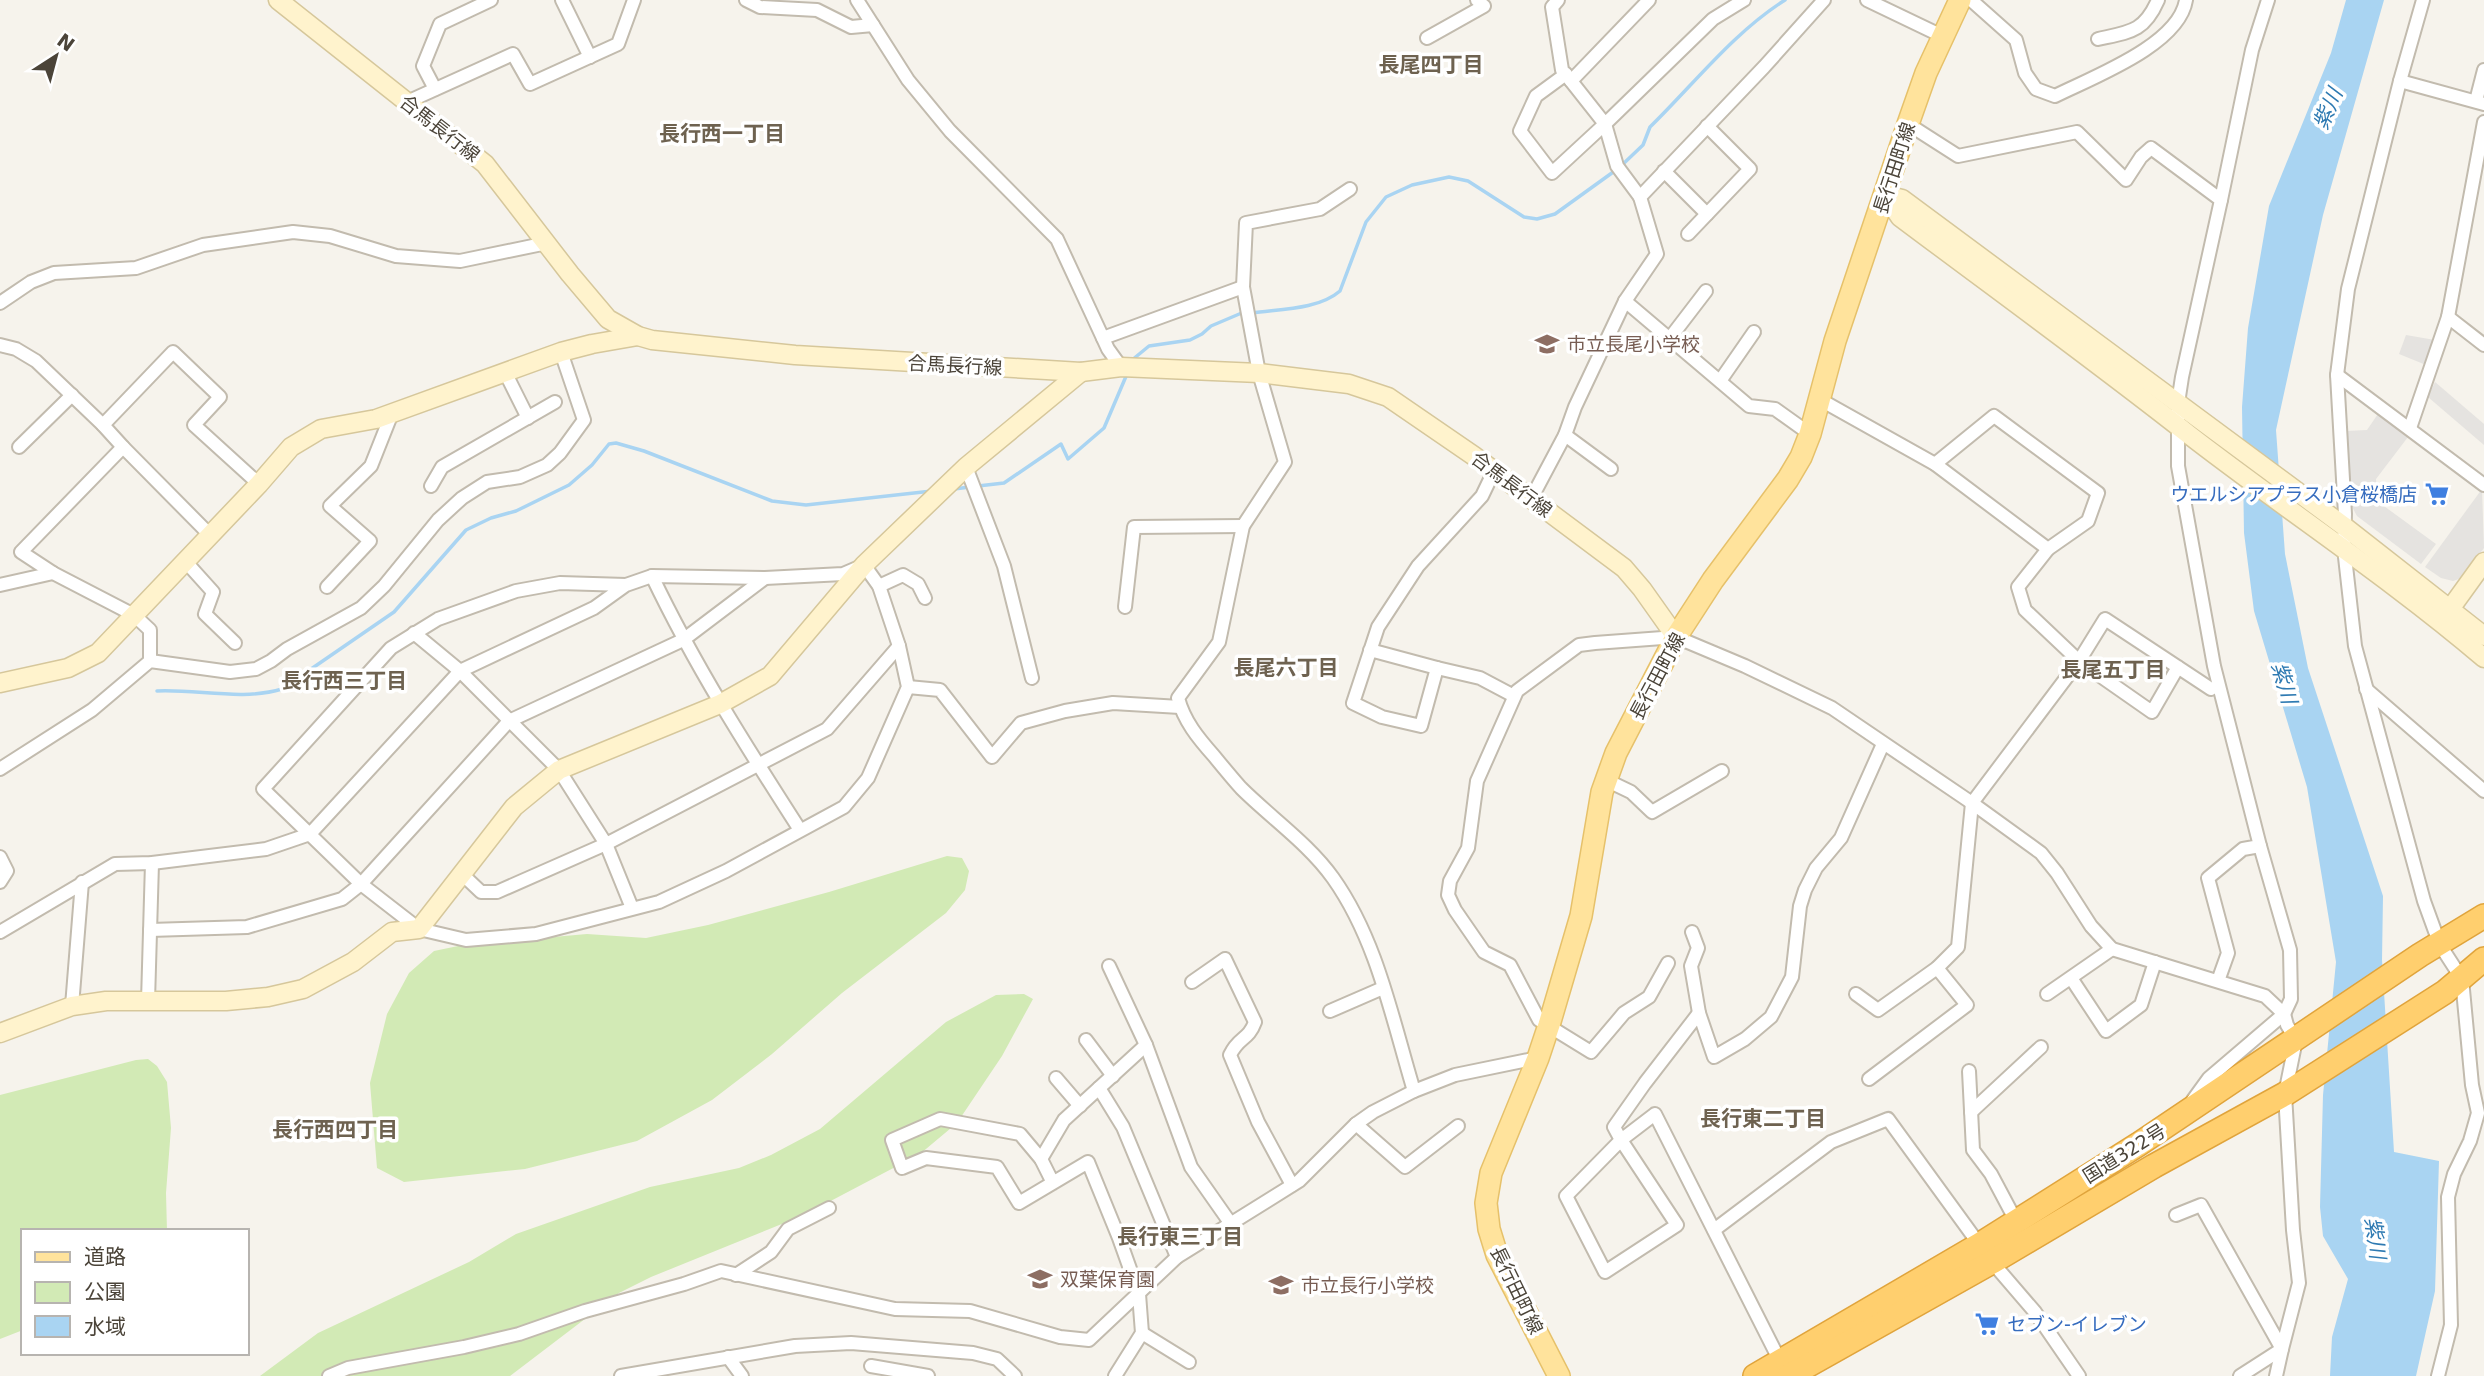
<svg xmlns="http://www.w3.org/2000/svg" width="2484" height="1376" font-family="'DejaVu Sans','Noto Sans JP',sans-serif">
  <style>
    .green { fill: #d2eab5 }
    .parking { fill: #e5e3e0 }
    .water { fill: #a9d4f2 }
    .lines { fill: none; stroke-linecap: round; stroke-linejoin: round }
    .stream { stroke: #a9d4f2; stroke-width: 3.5 }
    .street-casing { stroke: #c2bbae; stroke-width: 16 }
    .secondary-casing { stroke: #d6c79b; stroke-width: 21 }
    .primary-casing { stroke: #e6c16a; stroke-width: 24 }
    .highway-casing { stroke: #e0a43c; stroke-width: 26 }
    .street { stroke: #fff; stroke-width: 12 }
    .secondary { stroke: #fff3cd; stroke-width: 18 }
    .primary { stroke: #ffe39c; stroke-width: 21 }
    .highway { stroke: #ffcf6e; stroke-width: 23 }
    .labels { text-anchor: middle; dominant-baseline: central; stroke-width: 7; stroke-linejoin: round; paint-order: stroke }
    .street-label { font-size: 19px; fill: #4b4439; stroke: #fff }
    .education-label { font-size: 19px; fill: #785e54; stroke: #fff; text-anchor: start }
    .shop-label { font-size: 19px; fill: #366cbe; stroke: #fff; text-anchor: end }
    .neighbourhood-label { font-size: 21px; font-weight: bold; fill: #6e6250; stroke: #fff }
    .water-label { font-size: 21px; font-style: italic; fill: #2e7ab2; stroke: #fff }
  </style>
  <rect width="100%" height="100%" fill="#f6f3ec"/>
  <!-- green -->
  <g class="green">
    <polygon points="947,856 962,858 969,871 965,890 946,913 842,993 772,1054 712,1100 637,1141 525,1169 404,1182 377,1168 370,1083 387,1014 409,973 434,951 463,945 587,934 646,938 708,925 829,892"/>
    <polygon points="1024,994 1033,999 1002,1056 957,1123 920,1154 804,1215 651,1277 619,1293 510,1376 260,1376 318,1333 469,1262 516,1234 650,1187 739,1168 771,1155 820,1129 946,1022 996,995"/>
    <polygon points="148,1059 157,1066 167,1082 171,1128 166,1193 167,1231 23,1231 23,1330 0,1339 0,1095 136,1060"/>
  </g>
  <!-- parking -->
  <g class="parking">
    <polygon points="2406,335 2435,340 2426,365 2399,354"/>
    <polygon points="2435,382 2484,424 2484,445 2428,397"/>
    <polygon points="2380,411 2411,433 2376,479 2377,501 2436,544 2421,564 2357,516 2350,503 2346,431 2367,430"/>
    <polygon points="2482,489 2484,548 2462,578 2453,581 2441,578 2425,567"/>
  </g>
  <!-- water -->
  <polygon class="water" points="2346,0 2384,0 2323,215 2276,430 2285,554 2308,668 2383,896 2382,960 2394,1152 2439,1161 2435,1291 2416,1376 2330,1376 2332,1337 2348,1279 2323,1236 2320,1207 2323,1095 2336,962 2307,787 2254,611 2244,533 2242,407 2248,328 2269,206 2331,53"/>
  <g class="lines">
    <!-- stream -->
    <g class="stream">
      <path d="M1622,165L1643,145L1650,127C1694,84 1733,33 1785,0"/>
      <path d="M1252,313C1279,309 1318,310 1340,291L1366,222L1386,197L1412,185L1449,177L1468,181L1524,217L1537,219L1555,214L1616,170"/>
      <polyline points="1132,360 1149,346 1190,340 1202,334 1211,326 1244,312"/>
      <polyline points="978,486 1004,483 1061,444 1068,459 1104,428 1127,374"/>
      <polyline points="954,489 970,487"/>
      <path d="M157,691C198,689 242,701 282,689L394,612L466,530L491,518L516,511L569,485L592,465L609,444L616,443L644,451L772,501L806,505L932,491"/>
    </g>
    <!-- street casing -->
    <g class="street-casing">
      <g id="street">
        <polyline points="562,0 590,57"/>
        <polyline points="746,0 760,7 817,10 851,27 873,25"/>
        <polyline points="857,0 908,80 950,131 1057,239 1108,349 1121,367"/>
        <polyline points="1558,0 1552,7 1562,70 1571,81 1649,0"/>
        <polyline points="1867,0 1942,36"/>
        <path d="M1971,0L2016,40L2025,73L2036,89L2055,96C2093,77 2179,45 2186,0"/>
        <polyline points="2423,0 2400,81 2348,289 2337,375 2345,514 2344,548 2355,646 2424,901 2440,945 2462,979 2472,1085 2478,1113 2470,1141 2454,1174 2448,1197 2451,1325 2438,1376"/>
        <polyline points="1427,38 1484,6 1477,0"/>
        <path d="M2098,39C2130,32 2144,32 2158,0"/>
        <polyline points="1566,74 1536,96 1520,131 1552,173 1605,124 1617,166 1640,197"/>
        <polyline points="1571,81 1605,124 1713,19 1744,0"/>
        <polyline points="2400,81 2484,104"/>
        <polyline points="435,89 423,66 440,24 491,0"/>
        <polyline points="2476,101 2484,70"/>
        <polyline points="407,102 513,54 530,84 618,44 634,0"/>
        <polyline points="1908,124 1958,156 2077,132 2126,180 2141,157 2151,148 2221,200 2182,377 2178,403 2178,466 2214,666 2260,846 2243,849 2208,878 2228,953 2218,981"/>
        <polyline points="1664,171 1707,214"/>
        <path d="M1350,189L1320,209L1246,223L1243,287L1259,373L1285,462L1243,526L1219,642L1178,698C1184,721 1198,738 1214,756C1223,767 1232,778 1241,788C1270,817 1309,844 1333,878C1377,940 1392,1018 1414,1091"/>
        <polyline points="2221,200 2252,50 2268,0"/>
        <polyline points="1688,234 1750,169 1707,126"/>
        <polyline points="1625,301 1749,406 1775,409 1810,434"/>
        <polyline points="0,303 31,282 54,273 136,268 203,245 293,232 330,236 396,256 460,261 547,243"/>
        <polyline points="2448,317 2484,345"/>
        <polyline points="1103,338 1243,287"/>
        <polyline points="1670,338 1706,291"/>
        <polyline points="0,345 16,349 36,361 103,425"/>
        <polyline points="505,372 528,418"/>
        <polyline points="2337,375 2484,485"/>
        <polyline points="1720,381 1754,332"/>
        <polyline points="1819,399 1935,464 2048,549 2018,587 2025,610 2079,661 1972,803 1958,947 1937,968 1967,1005 1869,1079"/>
        <polyline points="2410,428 2448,317 2484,122"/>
        <polyline points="1565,435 1611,469"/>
        <polyline points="19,447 72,395"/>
        <polyline points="123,447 103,425 173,352 220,397 194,425 259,484"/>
        <polyline points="1935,464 1994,416 2098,493 2088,521 2048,549"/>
        <polyline points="966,467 1004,566 1032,678"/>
        <polyline points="431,486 442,467 555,402"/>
        <polyline points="1531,499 1565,435 1575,407 1625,301 1657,254 1640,197 1764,67 1824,0"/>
        <polyline points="186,562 213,592 205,614 235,643"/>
        <path d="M652,576C695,666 746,746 800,830"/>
        <polyline points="0,585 53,573"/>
        <polyline points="879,586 903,575 918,584 925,598"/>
        <polyline points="327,587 370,541 330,506 371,466 392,413"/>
        <polyline points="1125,607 1134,527 1243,526"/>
        <polyline points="414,633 460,671 559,770 606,844 632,908"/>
        <polyline points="1370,650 1437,668 1421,726 1382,717 1353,703 1378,627 1418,566 1482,496 1494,471"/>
        <polyline points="150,661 150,630 134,615 53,573 21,552 123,447 211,536"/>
        <polyline points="2178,667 2152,712 2079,661 2105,619 2211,689"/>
        <polyline points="1437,668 1480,678 1514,696"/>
        <polyline points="908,687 940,690 992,757 1021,723 1065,711 1113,703 1180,707"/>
        <polyline points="2366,689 2484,791"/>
        <polyline points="0,769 92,710 150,661 230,672 256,669 271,661 287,649 361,608 384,586 438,520 462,498 487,482 520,477 547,465 560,453 584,420 561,352"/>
        <polyline points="1606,780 1631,792 1652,812 1722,771"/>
        <polyline points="0,857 7,871 0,882"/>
        <polyline points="462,874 481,892 497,892 606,844 827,729 899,646"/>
        <polyline points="150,930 247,927 342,899 361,884 509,721 683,640 765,578"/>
        <polyline points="0,932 115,864 152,863 266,849 310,834 460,671 594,608 626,585 652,576 765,578 843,574 864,565 879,586 899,646 908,687 868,778 844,807 726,871 659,902 536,934 466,940 419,929 361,884 263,789 391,648 438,619 516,591 560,583 626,585"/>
        <polyline points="1692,932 1698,948 1691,966 1699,1013"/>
        <polyline points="1668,963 1649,997 1624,1013 1591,1052 1539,1020 1510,965 1484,952 1455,910 1448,895 1450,881 1468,848 1477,781 1517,691 1579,645 1595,643 1676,637 1745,666 1832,708 1972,803 2041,853 2057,873 2091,926 2112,949 2265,996 2284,1014 2287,1025 2296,1040 2285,1094 2293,1230 2299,1283 2282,1349 2240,1376"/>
        <polyline points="1109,966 1146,1045 1191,1167 1231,1224"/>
        <polyline points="2071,978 2106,1031 2141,1005 2155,962"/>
        <path d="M1192,982L1225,959L1255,1022C1248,1041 1239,1036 1230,1055L1258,1122L1292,1185"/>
        <polyline points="1856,994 1878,1010 1937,968"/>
        <polyline points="2047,994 2112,949"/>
        <polyline points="148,1001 152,863"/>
        <polyline points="72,1006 82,882"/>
        <polyline points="1330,1011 1383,988"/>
        <polyline points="1086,1040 1113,1076"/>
        <polyline points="1969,1071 1973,1150 1991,1174 2016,1221"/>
        <polyline points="1056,1078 1080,1106"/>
        <polyline points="1099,1088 1146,1045"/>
        <polyline points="2193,1100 2209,1078 2284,1014 2291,999 2290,950 2260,846"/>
        <polyline points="1971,1112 2041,1047"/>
        <polyline points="1356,1124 1405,1167 1458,1126"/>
        <polyline points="1041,1159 1064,1120 1099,1088 1123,1127 1177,1257"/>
        <polyline points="1053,1183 1041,1159 1020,1134 940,1119 892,1140 902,1168 926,1158 997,1167 1019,1203 1088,1162 1119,1238 1139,1294 1142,1333 1115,1376"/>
        <polyline points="2176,1215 2201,1205 2282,1349 2276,1376"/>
        <polyline points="1714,1230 1831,1142 1888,1119 1992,1262 2035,1312 2079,1376"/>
        <polyline points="736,1275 771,1252 788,1229 829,1208"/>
        <polyline points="1142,1333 1189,1362"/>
        <polyline points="728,1357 742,1376"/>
        <polyline points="1782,1365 1655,1114 1621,1140 1677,1225 1605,1272 1566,1196 1621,1140 1614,1127 1645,1083 1699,1013 1714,1057 1745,1039 1771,1017 1792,977 1800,906 1805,890 1816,868 1841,838 1883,744"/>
        <polyline points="871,1366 928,1376"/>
        <polyline points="329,1376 348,1368 464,1347 519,1334 585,1311 684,1284 721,1271 895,1309 970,1311 1060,1337 1089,1340 1177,1257 1299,1181 1356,1124 1373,1112 1414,1091 1455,1075 1538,1058"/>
        <polyline points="621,1376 795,1346 851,1343 973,1353 997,1359 1015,1376"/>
      </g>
    </g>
    <!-- secondary casing -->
    <g class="secondary-casing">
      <g id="secondary">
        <polyline points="278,0 485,164 570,274 608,319 638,336 652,340 795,355 1081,372 1121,367 1259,373 1349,384 1388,397 1474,456 1624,568 1642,589 1676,637"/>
        <path d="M1885,195L1900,217C1996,289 2094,360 2188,434C2286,510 2389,577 2484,658"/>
        <polyline points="1885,195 1902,199 2345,527 2484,636"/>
        <polyline points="2445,616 2484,562"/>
        <polyline points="0,683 68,668 98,653 259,484 291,447 321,429 376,419 561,352 592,344 638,336"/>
        <polyline points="0,1033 72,1006 106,1001 226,1001 268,997 303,989 353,962 392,932 419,929 514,807 559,770 720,704 770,676 864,565 966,467 1081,372"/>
      </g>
    </g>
    <!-- primary casing -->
    <g class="primary-casing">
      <polyline id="primary" points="1559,1376 1497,1255 1489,1229 1486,1203 1491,1173 1538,1058 1549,1025 1581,916 1602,792 1616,753 1676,637 1713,580 1788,479 1801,457 1810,434 1835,341 1908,124 1926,73 1960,0"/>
    </g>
    <!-- highway casing -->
    <g class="highway-casing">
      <g id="highway">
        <polyline points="1755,1376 1979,1245 2139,1144 2420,955 2484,916"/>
        <polyline points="1789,1376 1992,1262 2154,1166 2285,1094 2445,992 2484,959"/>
      </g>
    </g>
    <!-- street -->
    <use href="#street" class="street"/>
    <!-- secondary -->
    <use href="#secondary" class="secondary"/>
    <!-- primary -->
    <use href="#primary" class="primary"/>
    <!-- highway -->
    <use href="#highway" class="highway"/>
  </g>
  <!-- icons -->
  <defs>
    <g id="school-bare" transform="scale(1.89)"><path d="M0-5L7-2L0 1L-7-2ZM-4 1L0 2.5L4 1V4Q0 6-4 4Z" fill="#8d6e63" stroke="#fff" stroke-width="2.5" paint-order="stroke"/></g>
    <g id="supermarket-bare" transform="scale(1.89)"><path d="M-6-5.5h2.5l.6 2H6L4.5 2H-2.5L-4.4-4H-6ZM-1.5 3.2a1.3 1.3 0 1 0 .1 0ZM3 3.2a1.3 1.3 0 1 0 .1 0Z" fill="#3f7fe0" stroke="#fff" stroke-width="2.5" paint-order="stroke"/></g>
  </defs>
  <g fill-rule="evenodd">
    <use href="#school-bare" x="1547" y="344"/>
    <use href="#supermarket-bare" x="2437" y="494"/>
    <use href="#school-bare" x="1040" y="1279"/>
    <use href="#school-bare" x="1281" y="1285"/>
    <use href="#supermarket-bare" x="1987" y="1324"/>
  </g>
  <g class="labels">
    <!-- street labels -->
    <g class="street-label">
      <text transform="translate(440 128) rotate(38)">合馬長行線</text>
      <text transform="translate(1894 168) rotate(-72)">長行田町線</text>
      <text transform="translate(955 365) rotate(3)">合馬長行線</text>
      <text transform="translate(1512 484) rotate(37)">合馬長行線</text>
      <text transform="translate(1657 676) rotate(-62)">長行田町線</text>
      <text transform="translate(2124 1153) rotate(-32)">国道322号</text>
      <text transform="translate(1517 1290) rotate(64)">長行田町線</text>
    </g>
    <!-- education labels -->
    <g class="education-label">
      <text x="1567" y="344">市立長尾小学校</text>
      <text x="1060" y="1279">双葉保育園</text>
      <text x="1301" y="1285">市立長行小学校</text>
    </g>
    <!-- shop labels -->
    <g class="shop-label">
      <text x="2417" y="494">ウエルシアプラス小倉桜橋店</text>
      <text x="2007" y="1324" text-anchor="start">セブン-イレブン</text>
    </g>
    <!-- neighbourhood labels -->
    <g class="neighbourhood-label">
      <text x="1431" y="65">長尾四丁目</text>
      <text x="722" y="134">長行西一丁目</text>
      <text x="1286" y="668">長尾六丁目</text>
      <text x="2113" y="670">長尾五丁目</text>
      <text x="344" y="681">長行西三丁目</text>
      <text x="1763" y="1119">長行東二丁目</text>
      <text x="335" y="1130">長行西四丁目</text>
      <text x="1180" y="1237">長行東三丁目</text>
    </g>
    <!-- water labels -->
    <g class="water-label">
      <text transform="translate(2328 109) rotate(-67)">紫川</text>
      <text transform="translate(2284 683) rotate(74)">紫川</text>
      <text transform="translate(2375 1238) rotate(82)">紫川</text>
    </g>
  </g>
  <!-- legend -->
  <rect x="21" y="1229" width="228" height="126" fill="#ffffff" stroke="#b7b4b0" stroke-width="2"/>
  <rect x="35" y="1252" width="35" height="10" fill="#ffe39c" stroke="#b7b4b0" stroke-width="2"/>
  <text x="84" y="1264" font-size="21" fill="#4b4439">道路</text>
  <rect x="35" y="1282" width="35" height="21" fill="#d2eab5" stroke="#b7b4b0" stroke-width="2"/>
  <text x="84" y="1299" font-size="21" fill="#4b4439">公園</text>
  <rect x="35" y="1316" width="35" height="21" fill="#a9d4f2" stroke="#b7b4b0" stroke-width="2"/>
  <text x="84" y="1334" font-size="21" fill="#4b4439">水域</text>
  <!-- north arrow -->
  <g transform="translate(56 56) rotate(36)" stroke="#ffffff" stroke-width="5" paint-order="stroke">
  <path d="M0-5L12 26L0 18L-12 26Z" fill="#4b4439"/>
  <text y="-10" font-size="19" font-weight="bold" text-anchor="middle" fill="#4b4439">N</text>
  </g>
</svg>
